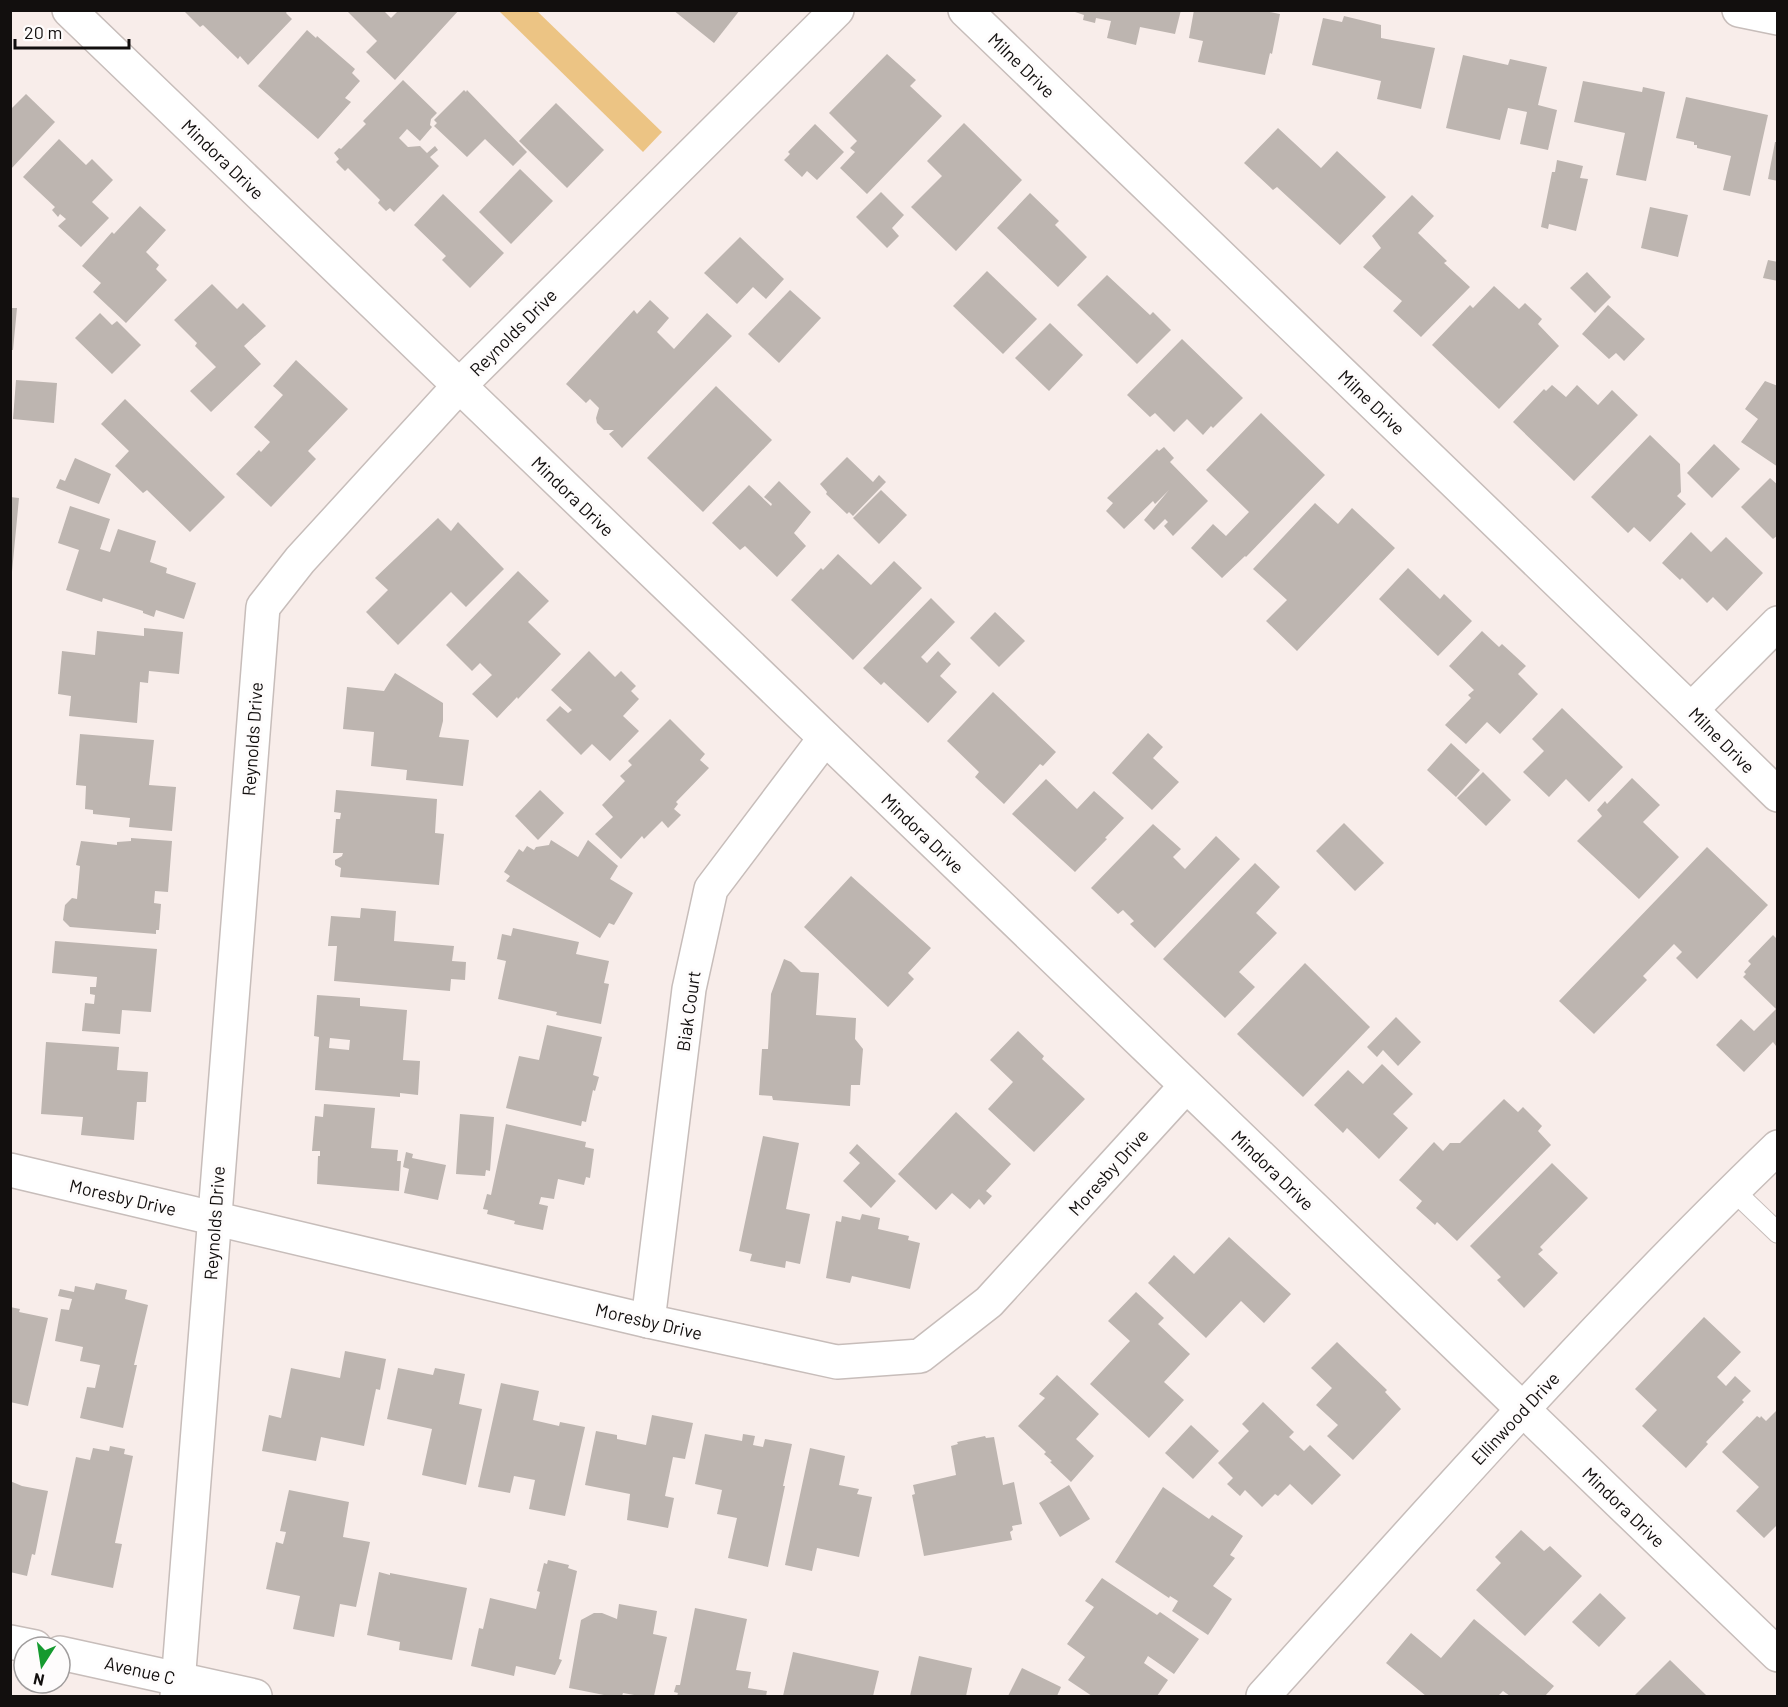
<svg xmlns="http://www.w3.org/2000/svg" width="1788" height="1707" font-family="Barlow,sans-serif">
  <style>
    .green { fill: #ecc484 }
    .building { fill: #bdb5b0; fill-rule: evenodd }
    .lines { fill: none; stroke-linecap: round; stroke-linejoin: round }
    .lane-casing { stroke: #c7bdba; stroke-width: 22 }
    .street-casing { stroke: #c7bdba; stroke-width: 36 }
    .lane { stroke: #fff; stroke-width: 20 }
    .street { stroke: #fff; stroke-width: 33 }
    .labels { text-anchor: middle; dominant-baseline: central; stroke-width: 6; stroke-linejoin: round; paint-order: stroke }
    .street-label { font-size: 18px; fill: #120f0e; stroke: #fefcfc }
  </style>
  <rect width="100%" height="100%" fill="#f8edea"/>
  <!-- green -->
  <polygon class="green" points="499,11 537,11 662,132 643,152"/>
  <!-- building -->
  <g class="building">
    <polygon points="183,10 288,10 286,13 292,19 248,65 240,56 238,59 203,25 200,27"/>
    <polygon points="346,10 383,10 391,18 399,10 459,10 395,80 366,52 377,41"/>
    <polygon points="673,10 740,10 714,43"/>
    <polygon points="1069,10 1181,10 1175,34 1140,27 1136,45 1107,38 1111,21 1096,18 1095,23 1083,20 1084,15"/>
    <polygon points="1194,10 1260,10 1280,14 1272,54 1270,53 1265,75 1198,62 1203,41 1189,38"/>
    <polygon points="1344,16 1381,25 1381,38 1435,48 1421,109 1377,99 1381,81 1312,65 1323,18 1342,22"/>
    <polygon points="307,30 316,38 317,36 355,69 352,73 360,81 345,98 351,102 318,139 258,86"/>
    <polygon points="887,54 916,80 910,86 942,116 867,194 840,168 855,152 850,148 857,141 829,113"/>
    <polygon points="1463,55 1508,65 1510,59 1547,67 1538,105 1557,110 1548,150 1520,144 1527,112 1508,108 1500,140 1446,128"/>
    <polygon points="403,80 437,113 431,119 430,125 432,127 420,141 407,129 399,138 408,147 420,146 427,153 435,146 438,150 430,157 439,166 394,212 390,208 386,211 378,203 380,200 348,168 345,171 336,162 339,159 334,153 339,148 341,149 366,124 363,121"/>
    <polygon points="1583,81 1642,92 1643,87 1665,92 1646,181 1616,175 1625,133 1574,122"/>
    <polygon points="464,90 466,92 467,90 527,152 513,166 485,139 467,157 434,126 437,123 434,120"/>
    <polygon points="26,94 55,122 10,170 10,110"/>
    <polygon points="1686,97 1768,115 1750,196 1723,190 1731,156 1697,148 1697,145 1694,145 1694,142 1676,138"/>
    <polygon points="556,103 604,150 567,188 519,141"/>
    <polygon points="964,123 1022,180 956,251 911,207 942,176 927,161"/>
    <polygon points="815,124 844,152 817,180 807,171 802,177 784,160 790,154 788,152"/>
    <polygon points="1278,128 1321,168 1337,151 1386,197 1340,245 1277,187 1273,190 1244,163"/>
    <polygon points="59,139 86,165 92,159 113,180 92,202 109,218 81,247 58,226 66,219 60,214 58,217 52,210 55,207 23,177"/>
    <polygon points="1775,142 1778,142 1778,181 1768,179"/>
    <polygon points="1557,160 1583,166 1580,178 1588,179 1576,231 1549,224 1548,229 1541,227 1552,172 1555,172"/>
    <polygon points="520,169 553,201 511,244 479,212"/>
    <polygon points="881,192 904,215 892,228 899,236 887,248 856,217"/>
    <polygon points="1030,193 1059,221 1055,225 1087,257 1058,287 997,228"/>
    <polygon points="443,194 504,253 470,288 442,260 446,256 414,225"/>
    <polygon points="1412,195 1434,216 1418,233 1447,261 1444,263 1470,287 1421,337 1393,311 1402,301 1363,267 1381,248 1372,236"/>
    <polygon points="140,206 166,230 146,252 159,265 156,269 167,280 126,323 93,292 101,283 82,266 112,232 114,234"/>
    <polygon points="1650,207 1688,215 1678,257 1641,248"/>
    <polygon points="740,237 784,279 766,299 753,287 737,304 704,273"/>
    <polygon points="1768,260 1778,262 1778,281 1763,278"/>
    <polygon points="987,271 1037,319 1003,354 953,306"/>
    <polygon points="1587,272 1611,297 1595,313 1570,288"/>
    <polygon points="1107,275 1150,315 1153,312 1171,330 1137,364 1077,305"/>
    <polygon points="212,284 237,309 243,303 266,326 244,346 261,364 211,412 190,391 216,367 195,346 197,343 174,320"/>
    <polygon points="1494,286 1519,309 1525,303 1542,319 1538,324 1559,346 1499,409 1432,345 1470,305 1473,308"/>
    <polygon points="790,290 821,318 779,363 748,334"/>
    <polygon points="650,300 669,318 657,332 674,349 707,313 732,336 622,448 609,434 614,430 604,430 597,423 596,418 599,408 590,399 586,403 566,384 634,310 637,314"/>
    <polygon points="1608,305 1645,339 1624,361 1616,353 1609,359 1582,334"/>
    <polygon points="10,308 17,308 13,350 10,350"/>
    <polygon points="100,313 112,325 117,321 141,345 112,374 75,338"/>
    <polygon points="1050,323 1083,355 1049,391 1015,358"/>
    <polygon points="1182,339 1243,398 1213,428 1211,426 1203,435 1187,419 1174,432 1155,413 1150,417 1127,395"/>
    <polygon points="296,360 348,409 308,451 316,459 271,507 236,474 259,450 261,452 270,442 254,427 283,395 273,386"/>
    <polygon points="16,380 57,383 54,423 13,419"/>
    <polygon points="1765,381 1778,386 1778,467 1741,442 1758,419 1745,409"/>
    <polygon points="1552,385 1566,397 1577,385 1598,405 1612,390 1638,415 1574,481 1513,422 1544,389 1546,391"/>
    <polygon points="716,386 772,440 703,512 647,458"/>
    <polygon points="125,399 225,497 190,532 147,490 143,493 115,466 129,451 101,424"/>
    <polygon points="1261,413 1325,475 1246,557 1245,556 1222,578 1191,548 1213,524 1226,536 1249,512 1206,470"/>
    <polygon points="1650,435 1680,464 1681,492 1677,496 1686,504 1650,542 1634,527 1628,533 1591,497"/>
    <polygon points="1714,444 1740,469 1712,498 1687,473"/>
    <polygon points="1164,447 1174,458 1170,462 1208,501 1173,536 1164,526 1168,522 1165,519 1154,530 1144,520 1169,490 1155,504 1153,501 1124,529 1106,511 1113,503 1107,498 1157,449 1159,451"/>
    <polygon points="847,457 873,482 879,475 886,482 853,516 849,512 847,514 826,494 827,492 820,484"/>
    <polygon points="75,458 111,474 99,504 56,488 60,479 65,481"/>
    <polygon points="1770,478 1778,485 1778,535 1773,539 1741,507"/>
    <polygon points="779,481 811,512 794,533 806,546 777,577 745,546 740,550 712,523 749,485 771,506 772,504 764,497"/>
    <polygon points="881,490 907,515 879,544 853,518"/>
    <polygon points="10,497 19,498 12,572 10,572"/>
    <polygon points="1315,503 1338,524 1352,508 1395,548 1297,651 1266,621 1287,600 1253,569"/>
    <polygon points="70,506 110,519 100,549 110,552 118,529 156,541 150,562 167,568 166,573 196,583 184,619 156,610 154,617 143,613 143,611 103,598 102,602 66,590 79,550 58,543"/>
    <polygon points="438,518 451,531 458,522 504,569 466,607 451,592 398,645 366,612 388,590 375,578"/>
    <polygon points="1691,532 1711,552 1726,537 1763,573 1727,611 1713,597 1707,603 1682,578 1680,580 1662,563"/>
    <polygon points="838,554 871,585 894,561 922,588 853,660 791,600 821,568 823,570"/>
    <polygon points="1408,568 1440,599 1444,594 1472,621 1438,656 1379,599"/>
    <polygon points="518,571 549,601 528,622 561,654 518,699 517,697 497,718 472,694 492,675 480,663 472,671 446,645"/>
    <polygon points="931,598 955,622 921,657 927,663 938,651 951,664 940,676 957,692 928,723 884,682 881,685 863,668"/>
    <polygon points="995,612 1025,641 999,667 970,638"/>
    <polygon points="144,628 183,632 179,674 149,671 148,683 140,682 137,723 69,716 71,696 58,694 62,651 95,655 97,631 144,636"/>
    <polygon points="1482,631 1499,647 1502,644 1526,666 1518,674 1538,694 1500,734 1487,722 1466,744 1445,725 1471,698 1468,695 1474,690 1449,666"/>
    <polygon points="589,651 615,677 621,671 636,686 631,691 639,699 623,716 639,731 610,761 592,744 581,755 546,720 560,706 568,713 572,710 551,690"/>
    <polygon points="395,673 443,703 443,721 439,737 469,740 463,786 406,780 407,770 371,766 374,732 343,729 347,687 384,691"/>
    <polygon points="993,692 1056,752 1043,766 1040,764 1004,804 975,777 979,772 947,741"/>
    <polygon points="1562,708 1623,767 1589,802 1566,779 1549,797 1523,772 1544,751 1532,739"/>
    <polygon points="670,719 705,754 700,760 709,768 676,802 678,804 674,809 681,815 668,828 662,821 644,839 642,836 621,859 595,834 613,817 602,805 625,781 620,776 632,765 628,761"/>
    <polygon points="1148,733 1163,747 1153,758 1179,782 1152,810 1112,773"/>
    <polygon points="80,734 154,740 149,785 176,787 172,831 129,827 130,818 93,814 93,810 85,809 86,786 76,785"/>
    <polygon points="1451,743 1480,770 1456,797 1427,770"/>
    <polygon points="1483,772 1511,800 1486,826 1457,798"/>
    <polygon points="1632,778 1660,805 1643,822 1679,857 1639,899 1577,841 1602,816 1597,810 1605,801 1607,804"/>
    <polygon points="1046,779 1077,809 1094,791 1124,818 1105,838 1107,839 1075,872 1012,814"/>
    <polygon points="336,790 437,799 435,833 444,834 439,885 340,877 341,868 335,865 335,860 342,856 343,853 333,853 336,819 340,819 341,813 334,812"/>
    <polygon points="540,790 564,813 538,840 515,816"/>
    <polygon points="1344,823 1384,863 1355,891 1316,851"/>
    <polygon points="1153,824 1181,849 1173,857 1185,869 1216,836 1240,859 1155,948 1130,924 1134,921 1123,910 1118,914 1091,888"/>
    <polygon points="131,838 172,841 168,892 155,891 154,903 161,904 159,930 156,930 156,934 70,927 63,920 65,905 72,898 77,899 80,866 76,865 81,841 117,845 117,842 131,841"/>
    <polygon points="551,840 578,857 588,840 618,866 610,879 633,893 614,925 609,923 600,938 506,881 510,876 504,872 519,849 523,852 527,846 534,850 536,847 549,845"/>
    <polygon points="1707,847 1768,905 1697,979 1676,958 1682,952 1674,944 1643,976 1647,980 1594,1034 1559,1001"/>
    <polygon points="1255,863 1280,887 1256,913 1277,933 1239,972 1255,987 1225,1018 1163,959"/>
    <polygon points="851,876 931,948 908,973 914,979 888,1007 804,927"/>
    <polygon points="361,908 396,911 394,941 454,946 452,961 466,962 465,980 451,979 450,991 334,981 337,946 328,946 331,916 360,918"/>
    <polygon points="513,928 579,942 576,954 609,961 604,983 609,984 601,1024 556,1015 557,1012 498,999 506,961 497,959 502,934 511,936"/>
    <polygon points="1773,935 1778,940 1778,1044 1776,1046 1773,1042 1744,1072 1716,1045 1741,1019 1754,1031 1776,1009 1743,977 1746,974 1744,972 1751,964 1748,961"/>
    <polygon points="55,941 157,949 151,1012 122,1010 120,1034 82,1031 85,1003 94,1004 95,995 90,994 90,987 96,987 97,977 52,973"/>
    <polygon points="784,959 791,962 801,972 819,973 816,1015 856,1018 855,1039 863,1049 860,1085 851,1085 850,1106 773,1100 772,1096 759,1095 762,1049 768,1049 771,994"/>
    <polygon points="1305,963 1370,1027 1303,1097 1237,1034"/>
    <path d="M317,995L360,998V1006L407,1010L403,1060L420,1061L418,1095L400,1093V1097L315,1090L319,1037L314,1036ZM330,1038L350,1040L349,1050L329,1048Z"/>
    <polygon points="1396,1017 1421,1042 1398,1066 1383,1050 1377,1057 1367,1047"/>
    <polygon points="547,1025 602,1037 593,1075 599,1077 595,1091 593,1090 586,1122 582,1121 581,1126 506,1108 519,1056 539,1060"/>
    <polygon points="1018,1031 1044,1056 1042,1059 1085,1099 1034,1152 988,1109 1013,1082 990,1060"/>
    <polygon points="46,1042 119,1047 117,1070 148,1072 146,1102 137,1102 134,1140 81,1135 83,1117 41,1114"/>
    <polygon points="1382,1064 1413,1094 1393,1114 1408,1128 1379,1159 1347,1128 1343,1133 1314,1105 1348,1070 1363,1084"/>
    <polygon points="1504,1099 1518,1112 1523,1107 1542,1126 1538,1131 1551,1145 1457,1241 1437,1222 1435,1225 1416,1208 1422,1201 1399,1180 1434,1142 1443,1151 1450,1143 1460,1143"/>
    <polygon points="324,1104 375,1108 371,1148 398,1150 397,1161 401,1161 399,1191 317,1184 318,1156 320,1156 320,1151 312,1151 315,1116 323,1117"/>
    <polygon points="956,1112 1011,1164 986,1191 992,1196 984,1205 979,1199 970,1209 952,1193 936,1210 898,1174"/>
    <polygon points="460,1114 494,1117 490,1171 486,1170 485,1176 456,1174"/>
    <polygon points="506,1124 586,1142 585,1147 594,1149 590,1178 586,1177 584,1185 558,1179 554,1199 541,1197 539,1204 548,1206 543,1230 514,1224 515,1221 487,1214 488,1210 483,1209 487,1194 491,1195"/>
    <polygon points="763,1136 799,1143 786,1209 810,1214 800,1264 786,1261 785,1268 750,1261 752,1254 739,1251"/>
    <polygon points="857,1144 896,1181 871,1208 843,1181 860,1163 849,1153"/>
    <polygon points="406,1152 413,1154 412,1158 446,1165 438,1200 404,1193 409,1169 403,1167"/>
    <polygon points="1552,1163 1588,1198 1540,1247 1543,1250 1538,1254 1558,1273 1524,1308 1497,1280 1501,1277 1470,1246"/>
    <polygon points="862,1214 880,1218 878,1229 909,1236 908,1240 920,1243 910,1289 852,1276 850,1283 826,1278 836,1221 841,1222 842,1216 860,1220"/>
    <polygon points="1229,1237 1291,1294 1264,1323 1241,1301 1206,1338 1148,1283 1174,1255 1194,1274"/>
    <polygon points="96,1283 127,1290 125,1299 148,1305 134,1365 137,1365 123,1428 80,1418 87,1387 95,1388 100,1365 80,1361 83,1347 55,1341 61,1309 69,1310 72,1299 58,1296 60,1289 74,1292 75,1286 94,1290"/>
    <polygon points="1136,1292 1164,1318 1158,1324 1190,1354 1164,1382 1184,1400 1149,1438 1090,1384 1130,1341 1108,1321"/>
    <polygon points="10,1307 20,1309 19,1312 48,1318 28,1406 10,1402"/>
    <polygon points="1704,1317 1741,1352 1717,1377 1726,1386 1735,1376 1751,1391 1742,1400 1744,1402 1706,1442 1708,1444 1686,1468 1642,1426 1657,1410 1635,1389"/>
    <polygon points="1337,1342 1387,1390 1385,1392 1401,1409 1353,1460 1327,1436 1338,1425 1316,1405 1332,1388 1311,1368"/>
    <polygon points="345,1351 386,1359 380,1390 376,1389 364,1446 321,1437 316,1461 262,1451 269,1415 281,1418 291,1368 340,1378"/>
    <polygon points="398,1368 433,1375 435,1368 465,1374 459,1404 482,1409 466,1485 422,1475 432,1429 387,1419"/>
    <polygon points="1057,1375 1099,1414 1076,1439 1094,1456 1071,1482 1050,1462 1052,1461 1044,1454 1046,1452 1018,1426 1045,1398 1039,1394"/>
    <polygon points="501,1383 539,1391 533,1420 559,1426 560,1422 585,1427 565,1516 529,1509 535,1480 514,1476 510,1493 478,1487"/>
    <polygon points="1263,1402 1294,1432 1289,1437 1304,1451 1310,1445 1341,1475 1312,1505 1290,1484 1278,1496 1275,1494 1262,1507 1245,1490 1240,1496 1227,1484 1233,1478 1218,1463 1249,1431 1242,1424"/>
    <polygon points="1778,1409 1778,1524 1764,1538 1736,1511 1759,1487 1722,1452 1757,1416 1760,1418 1761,1416 1766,1421"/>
    <polygon points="652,1415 693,1423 685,1459 673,1457 665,1496 674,1498 668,1528 627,1520 630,1494 585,1485 596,1431 617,1435 617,1439 646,1445"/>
    <polygon points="1191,1425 1219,1451 1193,1479 1165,1453"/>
    <polygon points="705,1434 742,1441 743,1434 755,1436 753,1445 763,1447 765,1439 792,1444 783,1486 785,1486 768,1567 728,1558 737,1518 717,1514 722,1490 695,1484"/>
    <polygon points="985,1436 986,1438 994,1437 1003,1485 1014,1482 1022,1524 1012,1526 1013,1530 1010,1532 1012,1540 924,1556 912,1495 915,1494 913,1485 956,1475 951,1446 958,1444 957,1442"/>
    <polygon points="110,1446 125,1449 124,1454 133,1456 115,1543 122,1544 113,1588 51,1575 76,1457 90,1460 93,1448 109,1451"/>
    <polygon points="810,1448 845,1456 839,1485 859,1489 857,1494 872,1497 859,1557 817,1548 812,1571 785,1565"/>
    <polygon points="10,1481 22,1486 48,1491 35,1555 32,1554 27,1576 10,1572"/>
    <polygon points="1069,1485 1090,1519 1060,1537 1039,1503"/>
    <polygon points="1163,1487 1209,1519 1212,1515 1243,1536 1230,1555 1235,1558 1213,1586 1232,1599 1208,1635 1172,1611 1178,1601 1170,1596 1169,1598 1115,1562"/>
    <polygon points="289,1490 349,1502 343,1537 370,1542 356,1607 340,1604 334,1637 293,1629 300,1596 266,1589 276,1542 283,1544 286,1532 280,1531"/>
    <polygon points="1521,1530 1544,1551 1550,1546 1582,1576 1525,1636 1476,1590 1501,1563 1495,1557"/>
    <polygon points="548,1560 569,1565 568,1568 577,1571 559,1659 562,1660 555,1675 516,1666 514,1676 471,1666 479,1628 483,1629 490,1598 536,1609 540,1592 537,1591 544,1563 547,1564"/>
    <polygon points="379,1572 390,1575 390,1573 467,1588 452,1660 399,1650 400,1642 367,1635"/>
    <polygon points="1102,1578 1157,1615 1160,1612 1199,1639 1174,1674 1148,1656 1144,1663 1168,1680 1157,1696 1092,1696 1068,1680 1085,1657 1067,1644 1094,1607 1085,1601"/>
    <polygon points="1600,1593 1626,1618 1599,1647 1572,1622"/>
    <polygon points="619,1604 657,1611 653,1634 667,1637 654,1696 640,1696 623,1693 622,1696 609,1696 569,1688 581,1620 594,1613 602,1613 617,1619"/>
    <polygon points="695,1608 747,1619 736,1670 751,1672 748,1688 767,1691 766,1696 677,1696 678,1693 674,1692 676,1685 680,1685"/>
    <polygon points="1474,1619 1554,1686 1545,1696 1510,1696 1503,1691 1498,1696 1426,1696 1386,1663 1411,1633 1441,1658"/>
    <polygon points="793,1652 879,1671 873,1696 783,1696"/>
    <polygon points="919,1656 972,1668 966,1696 910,1696"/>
    <polygon points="1670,1660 1707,1696 1634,1696"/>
    <polygon points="1022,1668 1061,1687 1057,1696 1008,1696"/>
  </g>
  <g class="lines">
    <!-- lane casing -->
    <g class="lane-casing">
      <polyline id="lane" points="1733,1190 1778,1233"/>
    </g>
    <!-- street casing -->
    <g class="street-casing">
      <g id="street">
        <polyline points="69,10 1778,1655"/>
        <polyline points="965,10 1691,710 1778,795"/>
        <polyline points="1739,10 1778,18"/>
        <polyline points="1691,710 1778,623"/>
        <polyline points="10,1170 648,1321 837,1362 920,1356 989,1302 1186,1086"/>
        <polyline points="648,1321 689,989 711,889 825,738"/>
        <polyline points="10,1642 35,1647"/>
        <polyline points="60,1653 255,1696"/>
        <polyline points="177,1696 263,607 300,560 459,386 837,10"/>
        <path d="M1263,1696C1431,1510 1597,1321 1778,1147"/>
      </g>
    </g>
    <!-- lane -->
    <use href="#lane" class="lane"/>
    <!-- street -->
    <use href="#street" class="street"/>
  </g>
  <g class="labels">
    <!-- street labels -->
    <g class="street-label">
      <text transform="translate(1022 65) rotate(44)">Milne Drive</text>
      <text transform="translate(223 159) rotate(44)">Mindora Drive</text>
      <text transform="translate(513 332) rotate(-45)">Reynolds Drive</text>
      <text transform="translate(1372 402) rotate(44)">Milne Drive</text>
      <text transform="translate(573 496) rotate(44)">Mindora Drive</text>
      <text transform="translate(252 739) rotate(-86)">Reynolds Drive</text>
      <text transform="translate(1722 740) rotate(45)">Milne Drive</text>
      <text transform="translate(923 833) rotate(44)">Mindora Drive</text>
      <text transform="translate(688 1011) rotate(-82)">Biak Court</text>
      <text transform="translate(1273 1170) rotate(44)">Mindora Drive</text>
      <text transform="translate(1108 1172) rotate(-48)">Moresby Drive</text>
      <text transform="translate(123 1197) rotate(13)">Moresby Drive</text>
      <text transform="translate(214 1223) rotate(-86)">Reynolds Drive</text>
      <text transform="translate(649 1321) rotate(13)">Moresby Drive</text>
      <text transform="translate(1515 1418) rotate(-47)">Ellinwood Drive</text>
      <text transform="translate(1624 1507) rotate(44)">Mindora Drive</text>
      <text transform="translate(140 1670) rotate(13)">Avenue C</text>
    </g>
  </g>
  <!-- border -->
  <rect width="1788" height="1707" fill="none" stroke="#120f0e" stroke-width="24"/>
  <!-- north arrow -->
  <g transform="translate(42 1665) rotate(192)"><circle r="28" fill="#fefcfc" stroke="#a09d9d" stroke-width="1.5"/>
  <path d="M0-4.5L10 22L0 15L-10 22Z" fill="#159a2f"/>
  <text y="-9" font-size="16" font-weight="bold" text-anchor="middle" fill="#120f0e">N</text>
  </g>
  <!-- scale -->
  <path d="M15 39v9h114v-9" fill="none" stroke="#120f0e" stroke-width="3"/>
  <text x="24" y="39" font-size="18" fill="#120f0e" stroke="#fefcfc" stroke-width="4.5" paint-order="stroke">20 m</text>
</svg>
